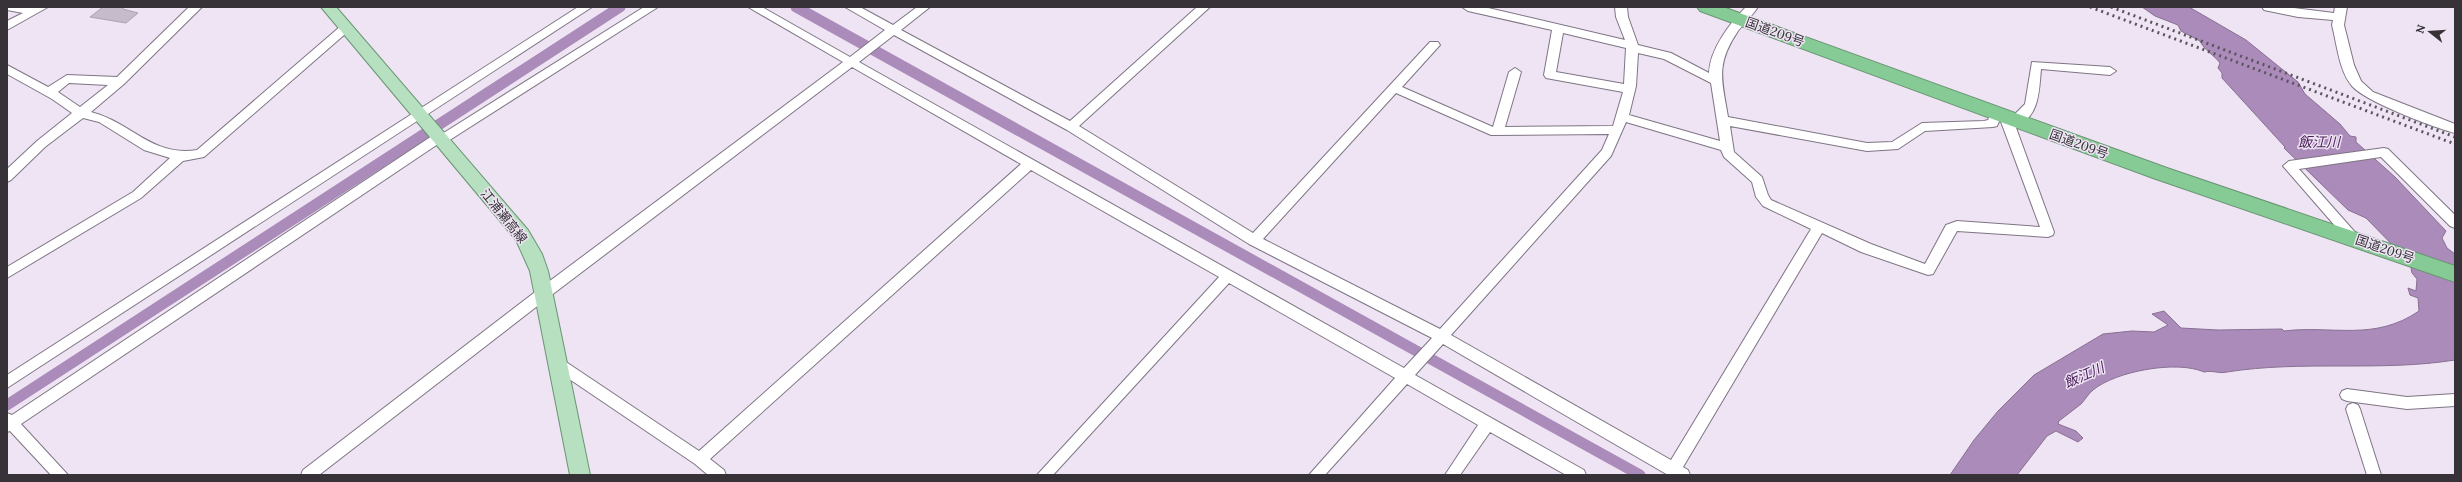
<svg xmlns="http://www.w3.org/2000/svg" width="2462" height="482" font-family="Lora,'Noto Sans JP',serif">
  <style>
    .water { fill: #ab8bba; stroke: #887093 }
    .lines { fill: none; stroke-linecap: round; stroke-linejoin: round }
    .canal { stroke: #ab8bba; stroke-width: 11 }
    .building { fill: #c5bbca; stroke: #ada2b1 }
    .minor-casing { stroke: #7e7583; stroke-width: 2 }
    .major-casing { stroke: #6a9574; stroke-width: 2 }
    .highway-casing { stroke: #6a9574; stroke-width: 2 }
    .minor { fill: #fff; fill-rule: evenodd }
    .major { fill: #b6e0bf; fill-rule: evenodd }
    .highway { fill: #86cb95; fill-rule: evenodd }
    .rail { stroke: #5a555d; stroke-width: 3; stroke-dasharray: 2 4; stroke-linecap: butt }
    .labels { text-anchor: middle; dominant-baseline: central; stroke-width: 3; stroke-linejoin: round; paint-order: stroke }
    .street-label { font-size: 13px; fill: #363238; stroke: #efe4f4 }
    .water-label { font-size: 14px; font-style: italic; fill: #491f5a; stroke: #efe4f4 }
  </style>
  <rect width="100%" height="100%" fill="#efe4f4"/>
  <!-- water -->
  <path class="water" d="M2142,7H2189L2246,40L2298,82L2305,94L2340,124L2350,136L2356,137V142L2395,177L2446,231L2442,238L2447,248L2455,254V360C2380,372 2303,360 2227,372C2219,374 2213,370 2204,372C2177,360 2116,371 2093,390C2088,394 2085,400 2081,404C2074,410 2066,415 2059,421L2058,424L2076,431L2083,438L2078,442L2056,431L2047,436L2017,475H1950L1974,440L1998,411L2034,375L2103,334L2132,331L2154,332L2168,325L2152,314L2164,311L2181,328L2218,330L2282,329L2284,331C2332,325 2374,342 2419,311L2418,298L2410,295L2408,288L2416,291L2417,279L2412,273L2410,263L2366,218L2348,210L2284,148L2285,147L2222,78V73L2218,68L2220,63C2214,55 2204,50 2200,41L2181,31L2178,25L2155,16Z"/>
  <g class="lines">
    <!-- canal -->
    <g class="canal">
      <polyline points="796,7 1640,475"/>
      <polyline points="7,405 620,7"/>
    </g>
  </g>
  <!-- building -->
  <polygon class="building" points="103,7 123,7 123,9 138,13 126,23 90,17"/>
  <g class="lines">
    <!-- minor casing -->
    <g class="minor-casing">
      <g id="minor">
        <polygon points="7,7 48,7 7,30 7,21 23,13 7,10"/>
        <path d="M189,7H202L124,84L91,112C131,122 151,157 197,150L342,25H350L352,28L204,157L183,161L141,198L7,278V267L133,192L170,158L144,150L99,122L83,118L45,147L11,180L7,182V169L37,141L72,113L52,99L7,74V65L48,87L67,75L117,77ZM69,83L108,85L80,107L58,92Z"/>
        <polygon points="578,7 592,7 7,388 7,375"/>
        <polygon points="644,7 658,7 445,143 438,144 21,424 68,475 51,475 10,431 7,432 7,413 12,415 435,134 442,134"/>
        <path d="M748,7H762L850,57L885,30L845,7H860L893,25L917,7H930L901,30L1070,121L1197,7H1210L1079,126L1253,233L1430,42H1438L1440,45L1402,87L1493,127L1509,72L1515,68L1521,72L1505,127L1613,126L1623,92L1546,78L1544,75L1552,30L1468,11L1462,7H1484L1625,40L1616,17L1615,7H1627L1628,17L1638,45L1671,53L1709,73C1710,49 1730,23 1746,7H1758C1752,16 1744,23 1738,31C1715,65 1722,80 1728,117L1867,143L1892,142L1922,123L1984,121L1988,120L1992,111H2000L2002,115L2006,114L2012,117L2025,104L2032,62L2110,67L2116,71L2110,75L2041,69C2039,89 2040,119 2015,125L2054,232L2053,235L2048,237L1957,231L1933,274L1928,275L1861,252L1822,233L1683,467L1688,470L1690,475H1668L1443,344L1415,375L1584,470L1586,475H1566L1490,432L1460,475H1445L1478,425L1407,384L1325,475H1309L1395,378L1229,283L1053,475H1037L1219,277L1031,170L710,459L724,470L726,475H708L695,464L553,368L551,364L553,360L558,358L563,360L699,451L1021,164L852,67L549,297L319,475H301L303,470L539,289L843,62ZM1563,33L1626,48L1624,84L1556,72ZM894,35L1067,130L1249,244L1432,338L1404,368L859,62ZM1638,53L1664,59L1711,83L1720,141L1629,115L1636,86ZM1396,93L1491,135L1609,134L1602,150L1440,329L1263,239ZM2000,119L2040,227L1957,221L1946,225L1925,264L1871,244L1771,200L1768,195L1762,177L1734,152L1730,126L1867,151L1898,149L1925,131L1993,127L1997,126ZM1626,122L1721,150L1724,157L1752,182L1756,197L1763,206L1811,229L1671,460L1451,335L1611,156Z"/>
        <path d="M2262,7H2286L2334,13L2335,7H2347L2344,25L2354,65L2361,81L2373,92L2455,124V133C2433,127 2366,102 2352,86C2339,71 2337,44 2332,25L2333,20L2298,17L2264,10Z"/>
        <polygon points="2384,148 2388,149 2455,215 2455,228 2450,226 2381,157 2299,169 2361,239 2360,243 2350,243 2283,166 2289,161"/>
        <polygon points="2347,389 2407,397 2455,394 2455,406 2407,409 2347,401 2342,399 2340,395 2342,391"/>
        <polygon points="2353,403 2358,405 2360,409 2381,475 2367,475 2346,409 2348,405"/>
      </g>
    </g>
    <!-- major casing -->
    <g class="major-casing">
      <polygon id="major" points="321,7 336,7 528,230 542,254 548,271 590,475 570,475 530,271 516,240"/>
    </g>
    <!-- highway casing -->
    <g class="highway-casing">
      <polygon id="highway" points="1697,7 1723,7 2167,168 2455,266 2455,282 2153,178 1700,11"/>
    </g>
    <!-- minor -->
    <use href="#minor" class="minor"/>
    <!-- major -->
    <use href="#major" class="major"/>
    <!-- highway -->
    <use href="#highway" class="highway"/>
    <!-- rail -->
    <g class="rail">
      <polyline points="2090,7 2455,144"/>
      <polyline points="2111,7 2455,137"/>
    </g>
  </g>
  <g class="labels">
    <!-- street labels -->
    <g class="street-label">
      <text transform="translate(1775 32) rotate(20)">国道209号</text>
      <text transform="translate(2079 144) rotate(20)">国道209号</text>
      <text transform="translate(504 216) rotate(51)">江浦瀬高線</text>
      <text transform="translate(2385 249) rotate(19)">国道209号</text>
    </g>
    <!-- water labels -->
    <g class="water-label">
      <text x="2319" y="142">飯江川</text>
      <text transform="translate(2084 375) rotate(-24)">飯江川</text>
    </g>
  </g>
  <!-- border -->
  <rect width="2462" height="482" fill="none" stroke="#363238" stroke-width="16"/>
  <!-- north arrow -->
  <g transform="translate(2430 32) rotate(287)" stroke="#efe4f4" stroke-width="3" paint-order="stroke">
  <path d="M0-3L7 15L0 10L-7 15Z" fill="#363238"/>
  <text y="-6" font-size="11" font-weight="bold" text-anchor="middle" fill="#363238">N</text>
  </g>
</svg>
